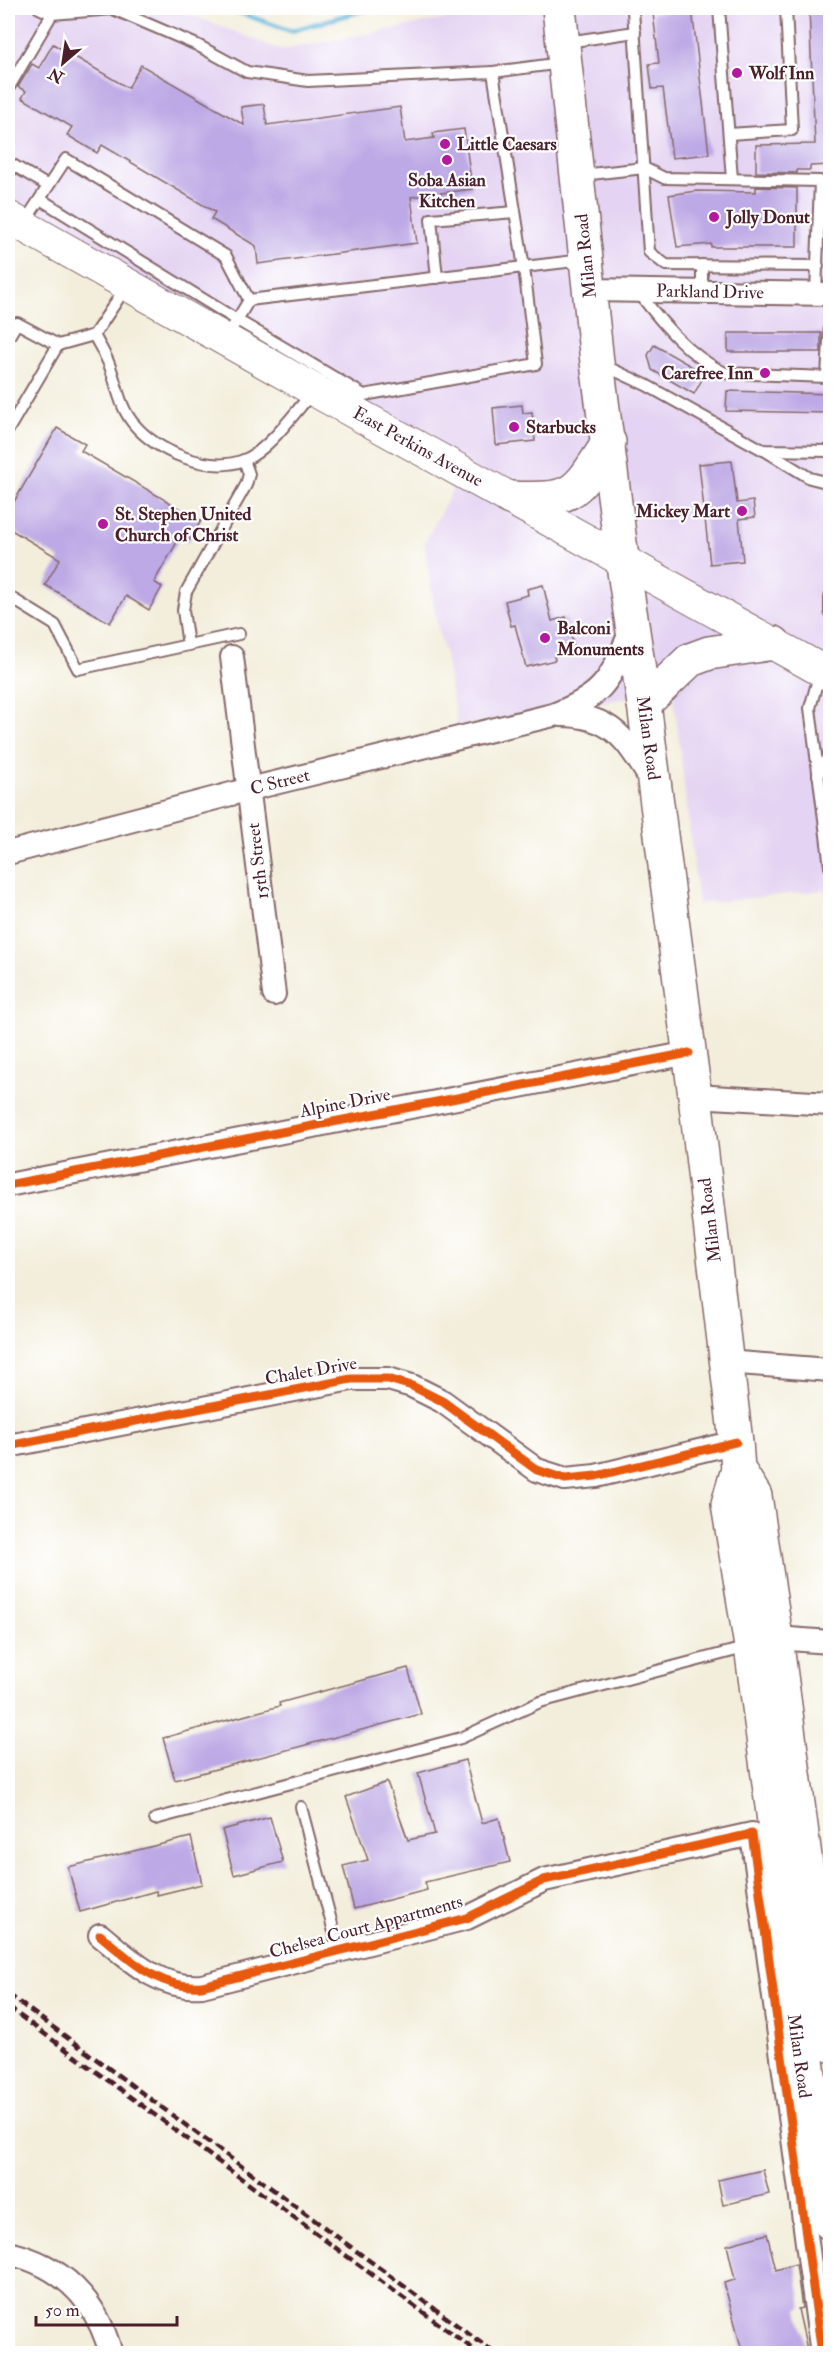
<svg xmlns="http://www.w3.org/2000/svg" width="838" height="2361" font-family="'IM FELL Double Pica',serif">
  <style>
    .built { fill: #e4d3f2 }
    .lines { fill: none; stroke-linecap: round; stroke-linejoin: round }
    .stream { stroke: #5ab4d8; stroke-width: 5 }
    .building { fill: #bda9e5 }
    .lane-casing { stroke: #856769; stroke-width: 14 }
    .street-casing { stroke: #856769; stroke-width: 26 }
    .secondary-casing { stroke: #856769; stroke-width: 34 }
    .primary-casing { stroke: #856769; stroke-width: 36 }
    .lane { stroke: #fff; stroke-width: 10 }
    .street { stroke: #fff; stroke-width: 22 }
    .secondary { stroke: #fff; stroke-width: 32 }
    .primary { stroke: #fff; stroke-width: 33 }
    .rail { stroke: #4a1f2b; stroke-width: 4.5; stroke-dasharray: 9 4.5; stroke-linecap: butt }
    .cycleway-casing { stroke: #fff; stroke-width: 13 }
    .cycleway { stroke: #e8590c; stroke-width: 9 }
    .poi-dot { fill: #b5179e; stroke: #fff; stroke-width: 2 }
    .labels { text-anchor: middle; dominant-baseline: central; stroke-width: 4.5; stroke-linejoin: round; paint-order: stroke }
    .poi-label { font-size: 18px; font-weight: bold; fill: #4a1f2b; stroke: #fff; text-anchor: start }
    .street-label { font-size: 18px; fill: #4a1f2b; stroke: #fff }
  </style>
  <rect width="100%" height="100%" fill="#fff"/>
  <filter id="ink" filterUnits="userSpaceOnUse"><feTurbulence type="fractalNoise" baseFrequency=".0167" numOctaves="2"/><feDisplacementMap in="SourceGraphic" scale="12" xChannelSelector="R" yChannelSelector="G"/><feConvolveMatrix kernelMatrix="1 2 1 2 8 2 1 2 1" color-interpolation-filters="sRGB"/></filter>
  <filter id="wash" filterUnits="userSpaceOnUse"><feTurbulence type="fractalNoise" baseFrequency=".008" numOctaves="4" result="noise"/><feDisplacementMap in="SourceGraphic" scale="24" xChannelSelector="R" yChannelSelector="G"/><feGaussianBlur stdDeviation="1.35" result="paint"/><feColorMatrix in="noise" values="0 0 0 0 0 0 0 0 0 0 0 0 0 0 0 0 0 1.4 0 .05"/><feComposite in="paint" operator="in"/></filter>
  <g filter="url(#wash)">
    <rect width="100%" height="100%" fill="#f3eedb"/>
    <!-- built -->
    <polygon class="built" points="8,8 173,8 282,50 503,8 830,8 830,905 825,890 698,904 673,690 457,727 445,655 438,630 424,544 467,462 8,209"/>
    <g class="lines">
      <!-- stream -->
      <polyline class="stream" points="226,8 291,31 371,8"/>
    </g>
    <g id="blocks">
      <!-- building -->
      <g class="building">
        <polygon points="809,8 831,8 831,165 810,166 810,170 797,170 797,173 756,172 756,145 815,144"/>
        <polygon points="692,9 709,154 672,158 663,88 652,89 649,64 659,63 653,13"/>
        <polygon points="53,44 128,88 141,65 244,125 241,107 264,104 267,125 400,107 405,142 434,138 433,133 464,129 472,189 411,197 417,243 258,264 256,246 211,219 215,212 102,145 97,153 67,135 72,127 22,98 26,91 18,87 32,64 39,68"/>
        <polygon points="756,187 797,188 797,247 711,247 711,244 677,247 669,195 696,191 756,192"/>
        <rect x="728" y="333" width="93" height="19"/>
        <polygon points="654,345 705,374 694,394 652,370 648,355"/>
        <polygon points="727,391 831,394 831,413 726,411"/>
        <polygon points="522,405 523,413 532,412 535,441 496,445 493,408"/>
        <polygon points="57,428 85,444 81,451 201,521 188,542 180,537 154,582 162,587 149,610 126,596 110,623 45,585 60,559 8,528 8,512"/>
        <polygon points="732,461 737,503 753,501 755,517 739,519 743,561 710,564 699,464"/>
        <polygon points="543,585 552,621 566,617 575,650 554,656 555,660 526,667 515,625 511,626 505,601 528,595 527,589"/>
        <polygon points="408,1668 421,1714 175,1780 163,1738 280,1706 279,1703"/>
        <polygon points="465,1760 482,1823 499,1818 510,1862 425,1882 427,1890 354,1909 343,1866 368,1860 346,1797 387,1782 408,1840 435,1834 418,1773"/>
        <polygon points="270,1817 283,1862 234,1875 222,1830"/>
        <polygon points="191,1837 202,1884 157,1895 156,1891 80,1912 68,1867"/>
        <polygon points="763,2170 769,2194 723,2205 718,2180"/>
        <polygon points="767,2234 776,2270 796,2264 802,2308 798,2309 808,2354 743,2354 724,2283 735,2280 727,2245"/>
      </g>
    </g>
  </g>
  <g filter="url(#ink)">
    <use href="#blocks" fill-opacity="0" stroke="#856769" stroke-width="1.5"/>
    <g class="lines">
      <!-- lane casing -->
      <g class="lane-casing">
        <g id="lane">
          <polyline points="39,8 52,14"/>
          <polyline points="637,8 633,10 649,252 666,265 818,266"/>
          <polyline points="719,8 732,179"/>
          <polyline points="567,42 635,32"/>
          <polyline points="8,89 52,14 113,9 197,45 247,72 308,81 493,72"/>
          <polyline points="729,134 792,130 786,8"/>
          <polyline points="8,162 48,186"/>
          <polyline points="582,175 644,168 664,178 820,181 816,294"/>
          <polyline points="40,199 237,320 364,395 536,364 524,268 493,72 562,63"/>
          <polyline points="24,223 66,159 226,256 249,300"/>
          <polyline points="702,265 702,293"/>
          <polyline points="437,278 431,219 515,212"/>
          <path d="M639,293C662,323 689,356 725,373L827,377L830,323"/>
          <polyline points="234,325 249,300 583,260"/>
          <polyline points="94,335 126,287"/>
          <path d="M8,338L17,323L58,345L94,335C99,345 105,354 109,364C117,384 119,406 133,423C156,451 208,474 244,460C269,450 294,413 312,393"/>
          <polyline points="603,365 646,385 763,450 830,451"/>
          <polyline points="8,430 58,345"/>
          <polyline points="764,450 810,478 830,483"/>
          <polyline points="8,596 55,625 78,669 239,634"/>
          <polyline points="830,597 830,613"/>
          <polyline points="188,645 183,610 186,592 246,485 249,474 244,460"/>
          <polyline points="820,672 810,708 830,867"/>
          <polyline points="818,775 830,753"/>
          <polyline points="301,1807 339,1951"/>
          <polyline points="155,1819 461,1738 540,1702 748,1647"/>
        </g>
      </g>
      <!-- street casing -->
      <g class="street-casing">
        <g id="street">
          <polyline points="590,290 830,294"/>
          <polyline points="232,657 274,994"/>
          <path d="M561,715C611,715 626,739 650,778"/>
          <path d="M8,853L250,789L553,715C608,694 609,679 632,629"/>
          <polyline points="695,1096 830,1104"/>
          <polyline points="8,1185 689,1053"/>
          <polyline points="726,1362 830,1370"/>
          <polyline points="8,1446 351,1379 388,1379 412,1386 442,1401 537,1470 565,1479 596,1476 736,1442"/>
          <polyline points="776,1638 830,1642"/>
          <path d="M100,1935C130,1960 160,1990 202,1986L467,1918L544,1880L752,1834L822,2354"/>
          <path d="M8,2253C62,2265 97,2300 111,2354"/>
        </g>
      </g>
      <!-- secondary casing -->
      <g class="secondary-casing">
        <polyline id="secondary" points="8,217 314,390 830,675"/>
      </g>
      <!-- primary casing -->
      <g class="primary-casing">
        <g id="primary">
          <polyline points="559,8 597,362 622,558 644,704 695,1096 736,1442 738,1469 728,1504 751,1646 786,1913 830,2223"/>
          <path d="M510,498C576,501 575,494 609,442"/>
          <polyline points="644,704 690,660 709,653 774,643"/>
          <polyline points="738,1469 755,1496 776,1638 830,2045"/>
        </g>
      </g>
      <!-- lane -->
      <use href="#lane" class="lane"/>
      <!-- street -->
      <use href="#street" class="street"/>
      <!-- secondary -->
      <use href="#secondary" class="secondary"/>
      <!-- primary -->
      <use href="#primary" class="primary"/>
      <!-- rail -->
      <g class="rail">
        <polyline points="8,1994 496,2354"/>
        <polyline points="8,2007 480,2354"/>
      </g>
      <!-- cycleway casing -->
      <g class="cycleway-casing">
        <g id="cycleway">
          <polyline points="8,1185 689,1053"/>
          <polyline points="8,1446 351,1379 388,1379 412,1386 442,1401 537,1470 565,1479 596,1476 736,1442"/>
          <path d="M100,1935C130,1960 160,1990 202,1986L467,1918L544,1880L752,1834L822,2354"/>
        </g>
      </g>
      <!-- cycleway -->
      <use href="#cycleway" class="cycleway"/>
    </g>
  </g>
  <!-- markers -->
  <g class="poi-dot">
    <circle cx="737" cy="73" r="6"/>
    <circle cx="445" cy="144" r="6"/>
    <circle cx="447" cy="160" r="6"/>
    <circle cx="714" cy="217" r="6"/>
    <circle cx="765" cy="373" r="6"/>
    <circle cx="514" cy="427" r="6"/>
    <circle cx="742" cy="511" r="6"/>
    <circle cx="103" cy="524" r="6"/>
    <circle cx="545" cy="638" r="6"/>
  </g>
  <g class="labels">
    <!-- poi labels -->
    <g class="poi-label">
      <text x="749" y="73">Wolf Inn</text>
      <text x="457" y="144">Little Caesars</text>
      <text x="447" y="180" text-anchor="middle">Soba Asian<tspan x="447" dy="21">Kitchen</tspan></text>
      <text x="726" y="217">Jolly Donut</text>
      <text x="753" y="373" text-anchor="end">Carefree Inn</text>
      <text x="526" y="427">Starbucks</text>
      <text x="730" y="511" text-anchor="end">Mickey Mart</text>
      <text x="115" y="514">St. Stephen United<tspan x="115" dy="21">Church of Christ</tspan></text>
      <text x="557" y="628">Balconi<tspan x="557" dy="21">Monuments</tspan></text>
    </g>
    <!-- street labels -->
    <g class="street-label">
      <text transform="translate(586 256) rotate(-96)">Milan Road</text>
      <text transform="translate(710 292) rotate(1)">Parkland Drive</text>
      <text transform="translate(418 447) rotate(29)">East Perkins Avenue</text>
      <text transform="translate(648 738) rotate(82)">Milan Road</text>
      <text transform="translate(280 782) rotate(-14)">C Street</text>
      <text transform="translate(258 861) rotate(-97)">15th Street</text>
      <text transform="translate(345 1103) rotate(-11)">Alpine Drive</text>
      <text transform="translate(710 1220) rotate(-97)">Milan Road</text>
      <text transform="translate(311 1371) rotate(-10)">Chalet Drive</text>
      <text transform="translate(366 1927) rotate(-15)">Chelsea Court Appartments</text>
      <text transform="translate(799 2056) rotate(82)">Milan Road</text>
    </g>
  </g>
  <!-- margin -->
  <rect width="838" height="2361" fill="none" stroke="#fff" stroke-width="30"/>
  <!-- north arrow -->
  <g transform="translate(63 63) rotate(209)" stroke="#ffffff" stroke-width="4.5" paint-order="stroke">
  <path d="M0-4.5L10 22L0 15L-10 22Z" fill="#4a1f2b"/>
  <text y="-9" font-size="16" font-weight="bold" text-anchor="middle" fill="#4a1f2b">N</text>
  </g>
  <!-- scale -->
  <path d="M36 2316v9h141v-9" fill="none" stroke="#4a1f2b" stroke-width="3"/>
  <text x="45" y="2316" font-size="18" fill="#4a1f2b" stroke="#ffffff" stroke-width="4.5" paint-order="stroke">50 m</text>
</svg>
